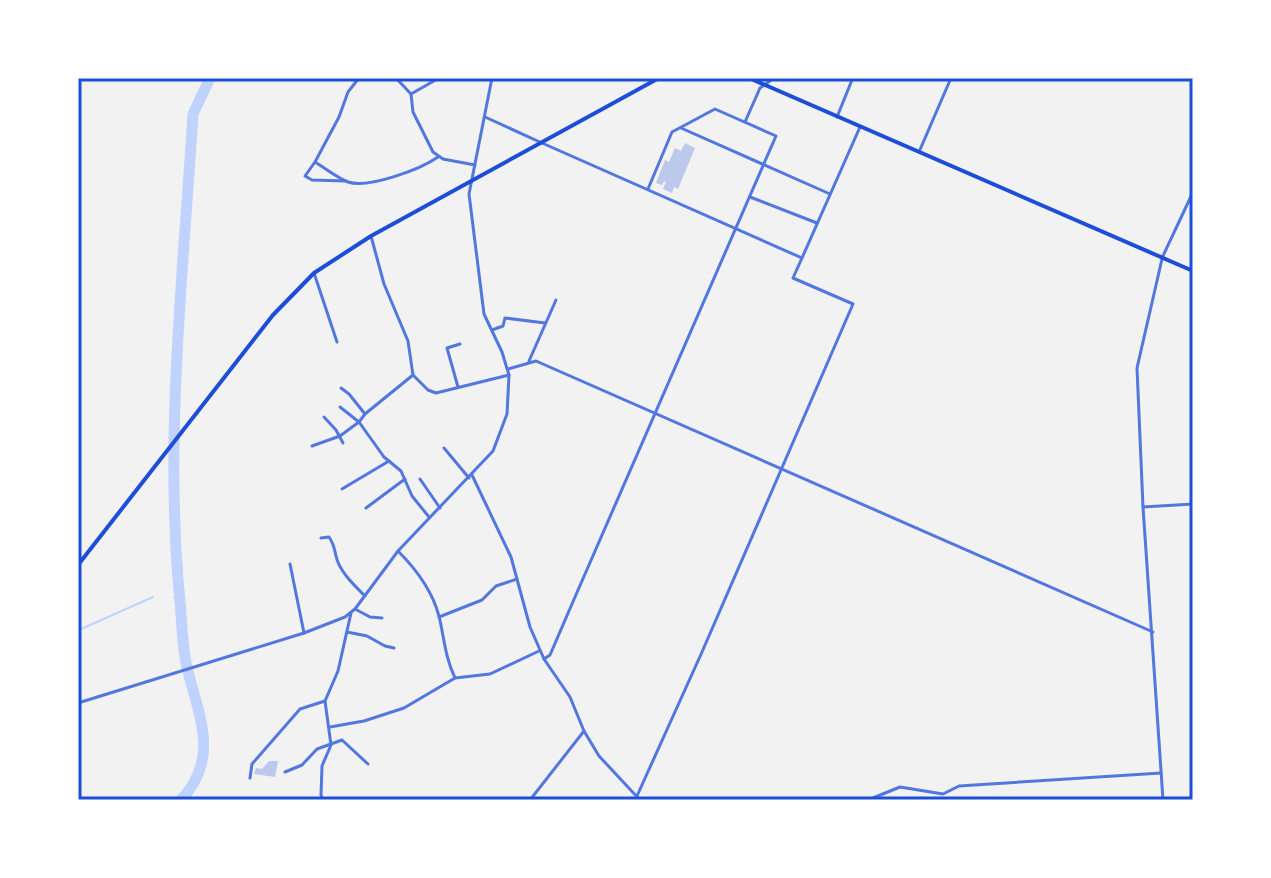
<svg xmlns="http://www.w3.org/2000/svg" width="1271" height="878" font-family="Arial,sans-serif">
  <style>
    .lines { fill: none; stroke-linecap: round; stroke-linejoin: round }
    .stream { stroke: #bfd3fe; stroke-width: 2 }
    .river { stroke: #bfd3fe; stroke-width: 11 }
    .building { fill: #bdc9ec }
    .minor { stroke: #5277de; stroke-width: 3 }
    .tertiary { stroke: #5277de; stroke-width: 3 }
    .secondary { stroke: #1d4ed8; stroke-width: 4 }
    .primary { stroke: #1d4ed8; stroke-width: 4 }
    .neatline { fill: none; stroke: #1d4ed8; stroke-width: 3 }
  </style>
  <rect width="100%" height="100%" fill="#f2f2f2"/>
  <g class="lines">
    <!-- stream -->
    <g class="stream">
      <polyline points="174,597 179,595"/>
      <polyline points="79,630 153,597"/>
    </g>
    <!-- river -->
    <path class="river" d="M181,800C222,756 197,713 186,663C182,643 182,622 180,602C164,440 183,276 193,114L210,78"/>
  </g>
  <!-- building -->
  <g class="building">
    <polygon points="685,143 695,148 678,189 674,187 672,193 663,189 666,182 664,181 662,185 656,183 665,160 669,162 675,148 681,151"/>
    <polygon points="269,761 278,761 275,777 254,774 256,768 262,769"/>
  </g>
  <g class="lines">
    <!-- minor -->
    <g class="minor">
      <path d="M359,78L348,92L339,117L315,162C325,168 336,177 348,182C368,189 421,169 438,157"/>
      <polyline points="396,78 411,94 413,112 433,152 443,159 475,165"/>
      <polyline points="411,94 439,78"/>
      <polyline points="485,117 542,143"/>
      <polyline points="837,117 852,80 849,78"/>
      <polyline points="745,122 760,88 774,78"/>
      <polyline points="681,128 830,194"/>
      <polyline points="315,162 305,176 312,180 346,181"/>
      <polyline points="750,197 817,223"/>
      <polyline points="371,236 384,284 408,341 413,375 428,390 436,393 509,375"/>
      <polyline points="1162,258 1193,192"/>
      <polyline points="314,273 337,342"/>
      <polyline points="492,330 503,326 505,318 545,323"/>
      <polyline points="529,361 556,300"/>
      <polyline points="508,369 536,361 1153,632"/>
      <polyline points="413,375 365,414 359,422 384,457 401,471 412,496 429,517"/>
      <polyline points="458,387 447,348 460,344"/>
      <polyline points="341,388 349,394 365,414"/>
      <polyline points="324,417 336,430 343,443"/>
      <polyline points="312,446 340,436 359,422 340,407"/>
      <polyline points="444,448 469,478"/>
      <polyline points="472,475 511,557 530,627 544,659 550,655 575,597 776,136 715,109 672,132 648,189"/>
      <polyline points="420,479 440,508"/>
      <polyline points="342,489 389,461"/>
      <polyline points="1143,507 1193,504"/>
      <polyline points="366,508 405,479"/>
      <path d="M321,538L329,537C334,544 334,548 336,556C339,571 354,585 364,595"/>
      <path d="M398,551C416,569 432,590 439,616C444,637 445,657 455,678"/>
      <polyline points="290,564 304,633"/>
      <polyline points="355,609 370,617 382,618"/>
      <polyline points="439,617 482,600 496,586 517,579"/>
      <polyline points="347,632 367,636 385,646 394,648"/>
      <polyline points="330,727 364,721 404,708 455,678 490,674 539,651"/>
      <polyline points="285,772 302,765 317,749 342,740 368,764"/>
      <polyline points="250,778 252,764 300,709 325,701"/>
      <polyline points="637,796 702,652 853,304 793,278 802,258"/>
      <polyline points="323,800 321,795 322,766 331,745 325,701 338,671 351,613"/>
      <polyline points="530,800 584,731"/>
      <polyline points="868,800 900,787 943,794 959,786 1161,773"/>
    </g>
    <!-- tertiary -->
    <g class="tertiary">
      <polyline points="542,143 802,258 860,127"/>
      <polyline points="919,152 951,78"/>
      <polyline points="1162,259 1137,368 1143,507 1163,800"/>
      <polyline points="544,659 570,697 584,731 599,756 640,800"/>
      <polyline points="78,703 304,633 345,617 355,609 398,551 493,451 507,414 509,375 502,352 484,314 469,194 492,78"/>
    </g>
    <!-- secondary -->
    <polyline class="secondary" points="749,78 1193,271"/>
    <!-- primary -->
    <polyline class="primary" points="78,565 273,315 314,273 371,236 659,78"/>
  </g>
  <!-- border -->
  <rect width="1271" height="878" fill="none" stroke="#ffffff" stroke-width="160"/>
  <rect x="80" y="80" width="1111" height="718" class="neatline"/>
</svg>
